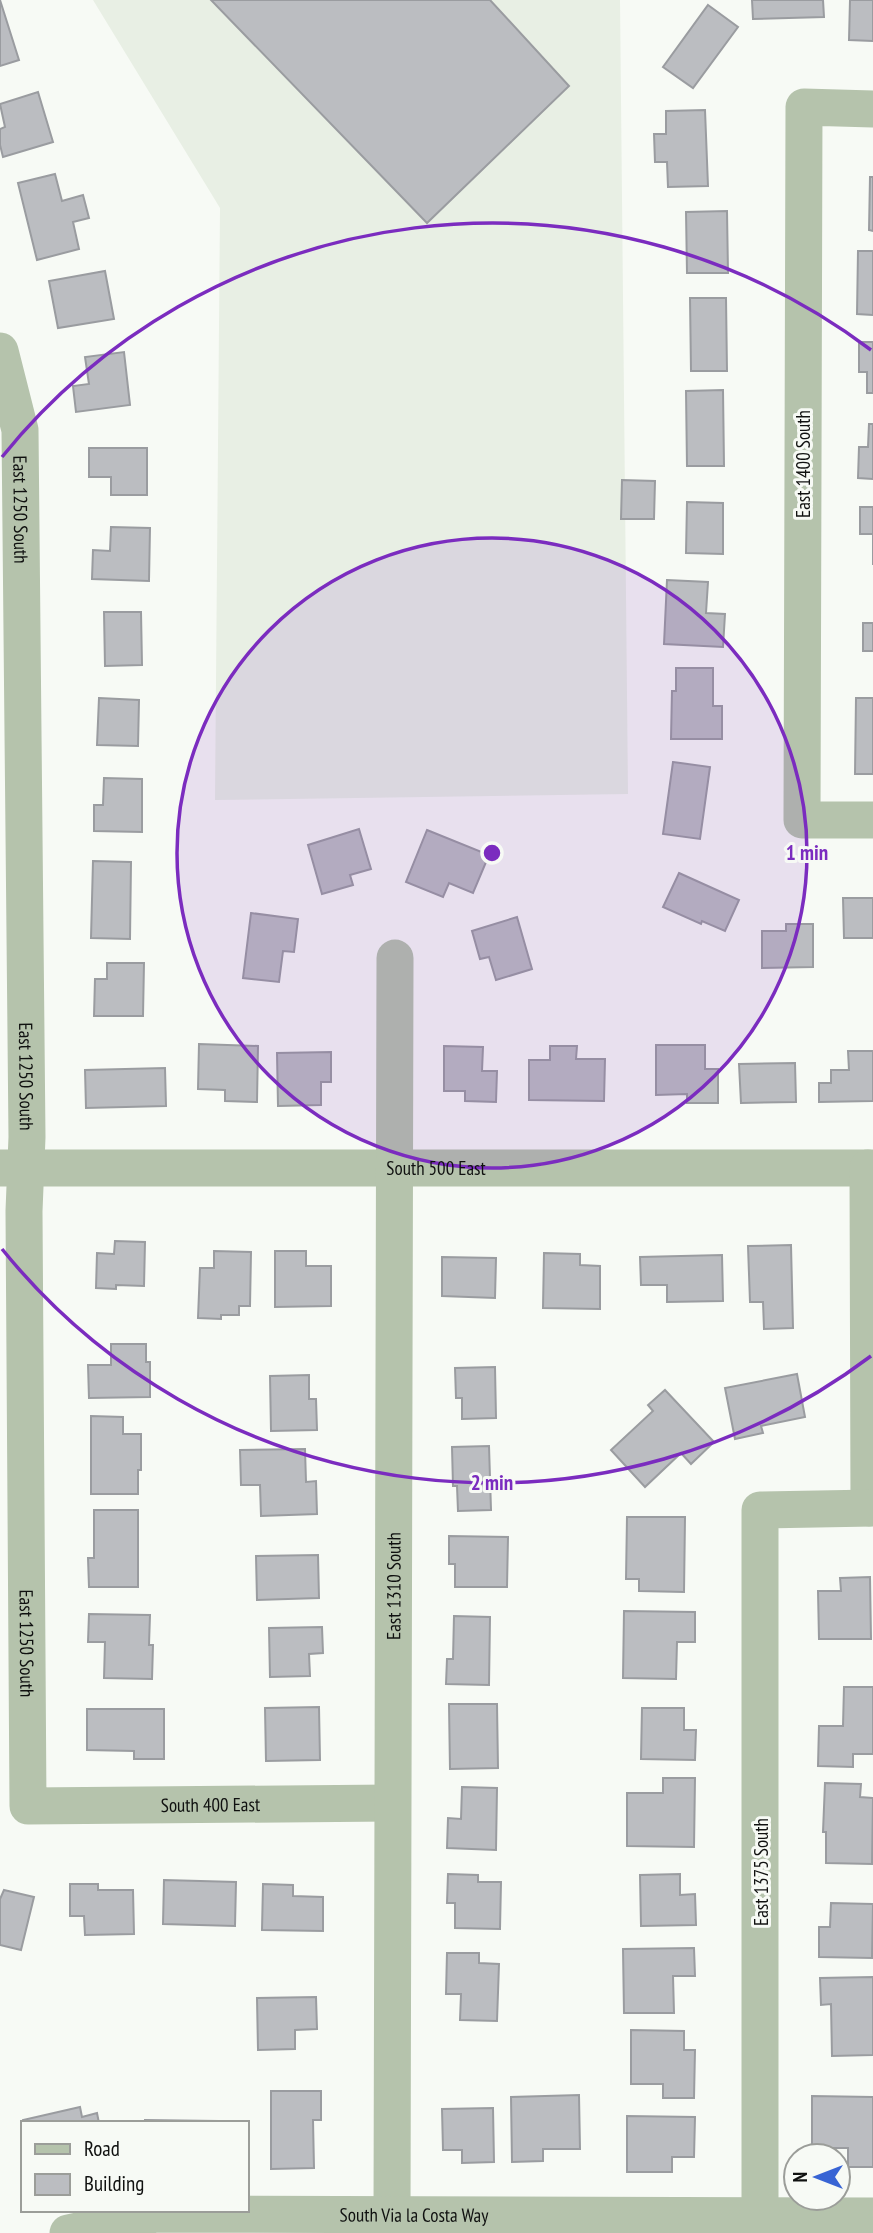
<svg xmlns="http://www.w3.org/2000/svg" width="873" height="2233" font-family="'PT Sans Narrow',sans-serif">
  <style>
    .built { fill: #e8efe4 }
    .building { fill: #bbbdc1; stroke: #9a9ca0; stroke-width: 2 }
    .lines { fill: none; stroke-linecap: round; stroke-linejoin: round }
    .minor { stroke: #b5c3ac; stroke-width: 37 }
    .ring { fill: none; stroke: #7b2cbf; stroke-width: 3.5 }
    .labels { text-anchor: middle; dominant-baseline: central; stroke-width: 6; stroke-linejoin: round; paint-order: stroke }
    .street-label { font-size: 19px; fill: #101110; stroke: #f7faf5 }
    .centre { fill: #7b2cbf; stroke: #f7faf5; stroke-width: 3.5 }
    .ring-label { font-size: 21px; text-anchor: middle; font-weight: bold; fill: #7b2cbf; stroke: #f7faf5; stroke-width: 6; stroke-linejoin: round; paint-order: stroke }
  </style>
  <rect width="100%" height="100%" fill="#f7faf5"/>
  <!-- built -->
  <polygon class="built" points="93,0 620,0 628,794 215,800 220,208"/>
  <!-- building -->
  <g class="building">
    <polygon points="0,0 19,60 0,66"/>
    <polygon points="211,0 490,0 569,86 427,223"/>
    <polygon points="752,0 823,0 824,17 753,19"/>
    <polygon points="850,0 873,0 873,41 849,40"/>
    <polygon points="708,5 738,27 693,88 663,67"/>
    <polygon points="38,92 53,142 3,157 0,145 0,129 5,127 0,104"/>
    <polygon points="705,110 708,186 668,187 667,162 655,162 654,134 666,134 666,111"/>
    <polygon points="55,174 62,201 83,195 89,218 73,222 79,249 37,260 18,183"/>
    <polygon points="870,177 873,177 873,231 869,230"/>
    <polygon points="727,211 728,273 687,273 686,212"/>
    <polygon points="858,251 873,251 873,315 857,314"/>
    <polygon points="105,271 114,319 58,328 49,281"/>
    <polygon points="690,298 726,298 727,371 691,371"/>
    <polygon points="859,342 873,342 873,393 867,393 867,372 859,372"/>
    <polygon points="124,352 130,405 76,412 73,386 89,384 85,357"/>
    <polygon points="723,390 724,466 687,466 686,391"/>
    <polygon points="869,424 873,424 873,479 858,478 859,447 868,447"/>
    <polygon points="89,448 147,448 147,495 111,495 111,477 89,477"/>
    <polygon points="622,480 655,481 654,519 621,519"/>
    <polygon points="687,502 723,503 723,554 686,553"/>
    <polygon points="860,507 873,507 873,565 873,534 860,534"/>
    <polygon points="111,527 150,528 149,581 92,579 93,550 110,551"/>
    <polygon points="667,580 708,582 706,613 725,614 723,647 664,644"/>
    <polygon points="104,612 141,612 142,665 105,666"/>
    <rect x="863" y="623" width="10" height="28"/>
    <polygon points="676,668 713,668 713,706 722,706 722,739 671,739 672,691 676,691"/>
    <polygon points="99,698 139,700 138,746 97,745"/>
    <polygon points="856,698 873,698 873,774 855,774"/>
    <polygon points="673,762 710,767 700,839 663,834"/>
    <polygon points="104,778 142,779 142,832 94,831 94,805 103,805"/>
    <polygon points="359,829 371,869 350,875 353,885 322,894 308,845"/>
    <polygon points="427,830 489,855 473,893 449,883 443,897 406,882"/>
    <polygon points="93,861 131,862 130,939 91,938"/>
    <polygon points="679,873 739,900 725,931 702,921 701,924 663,907"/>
    <polygon points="843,898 873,898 873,938 844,938"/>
    <polygon points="251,913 298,919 294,952 283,951 279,982 243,978"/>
    <polygon points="517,917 532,969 496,980 489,957 480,959 472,931"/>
    <polygon points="786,924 813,924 813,967 762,968 762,931 786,931"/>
    <polygon points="107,963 144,963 143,1016 94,1016 95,979 107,979"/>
    <polygon points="199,1044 258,1046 257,1102 225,1101 225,1090 198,1089"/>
    <polygon points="656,1045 705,1045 705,1069 718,1069 718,1103 687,1103 687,1094 656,1095"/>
    <polygon points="444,1046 483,1047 482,1071 497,1071 496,1102 465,1101 465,1091 444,1091"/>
    <polygon points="550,1046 577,1046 576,1059 605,1059 604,1101 529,1100 529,1060 550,1060"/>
    <polygon points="848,1051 873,1051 873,1101 819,1102 819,1083 831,1083 831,1070 849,1070"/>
    <polygon points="331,1052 331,1082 321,1082 321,1105 278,1106 277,1053"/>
    <polygon points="795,1063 796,1102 741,1103 739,1064"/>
    <polygon points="165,1068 166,1106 86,1108 85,1070"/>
    <polygon points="115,1241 145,1242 144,1286 116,1285 116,1289 96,1288 97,1253 114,1254"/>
    <polygon points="791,1245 793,1328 764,1329 763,1302 750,1302 748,1246"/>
    <polygon points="214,1251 251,1252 250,1306 239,1306 239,1315 221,1315 221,1319 198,1318 200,1268 214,1268"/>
    <polygon points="275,1251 306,1251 306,1266 331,1266 331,1306 275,1307"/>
    <polygon points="544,1253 580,1254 580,1265 600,1266 600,1309 543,1308"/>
    <polygon points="722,1255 723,1301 667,1302 667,1285 641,1285 640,1257"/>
    <polygon points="442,1257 496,1258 495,1298 442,1296"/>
    <polygon points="111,1344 146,1344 146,1362 150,1362 150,1397 89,1398 88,1365 111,1365"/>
    <polygon points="495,1367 496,1418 462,1419 462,1398 456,1398 455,1368"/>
    <polygon points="797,1374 805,1417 761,1426 763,1433 735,1439 725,1388"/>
    <polygon points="309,1375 309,1399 316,1399 317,1430 271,1431 270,1376"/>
    <polygon points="665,1390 714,1442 691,1464 681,1453 645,1487 611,1450 653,1411 648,1405"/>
    <polygon points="91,1416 123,1417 123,1434 141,1434 141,1470 138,1470 138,1494 91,1494"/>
    <polygon points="489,1446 491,1510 458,1511 457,1486 453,1486 452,1447"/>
    <polygon points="305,1449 306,1482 316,1481 317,1514 261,1516 260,1485 241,1485 240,1450"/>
    <polygon points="94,1510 138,1510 138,1587 89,1587 88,1558 94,1558"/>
    <polygon points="627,1517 685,1517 684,1592 639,1591 639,1579 626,1579"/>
    <polygon points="449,1536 508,1537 507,1587 455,1587 455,1564 449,1564"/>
    <polygon points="318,1555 319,1598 257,1600 256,1556"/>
    <polygon points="870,1577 871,1639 819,1639 818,1591 841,1591 840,1578"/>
    <polygon points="624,1611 695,1612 695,1642 677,1642 676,1679 623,1678"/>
    <polygon points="89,1614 150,1615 149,1645 153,1645 152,1679 104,1678 105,1642 88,1642"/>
    <polygon points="454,1616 490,1617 489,1685 446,1684 447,1659 453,1659"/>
    <polygon points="322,1627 323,1653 309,1654 310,1676 270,1677 269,1628"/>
    <polygon points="844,1687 873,1687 873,1754 853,1754 853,1767 818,1766 819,1726 843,1726"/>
    <polygon points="449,1704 497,1704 498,1768 450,1769"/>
    <polygon points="319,1707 320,1760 266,1761 265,1708"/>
    <polygon points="642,1708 684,1708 684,1730 696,1730 695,1760 641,1759"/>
    <polygon points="87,1709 164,1709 164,1759 134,1759 134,1751 87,1750"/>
    <polygon points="663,1778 695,1778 694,1847 627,1846 627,1793 663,1793"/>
    <polygon points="825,1783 861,1784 860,1797 873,1798 872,1864 826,1863 826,1832 823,1832"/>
    <polygon points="462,1787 497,1788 496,1850 447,1848 448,1818 461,1819"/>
    <polygon points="448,1874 478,1875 478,1882 501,1882 500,1929 455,1928 455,1903 447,1903"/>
    <polygon points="680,1874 680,1895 695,1894 696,1925 641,1926 640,1875"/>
    <polygon points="164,1880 236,1882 235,1926 163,1924"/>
    <polygon points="70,1884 98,1884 98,1890 133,1890 134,1934 85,1935 84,1916 70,1916"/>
    <polygon points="263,1884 293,1885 293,1896 323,1897 323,1931 262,1930"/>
    <polygon points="4,1890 34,1897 21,1950 0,1945 0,1899"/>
    <polygon points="831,1903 873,1904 872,1958 819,1957 819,1927 830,1927"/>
    <polygon points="694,1948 695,1976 673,1976 674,2013 624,2013 623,1949"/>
    <polygon points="447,1953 479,1953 479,1963 499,1964 497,2021 460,2020 461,1994 446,1994"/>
    <polygon points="873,1977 873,2055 832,2056 831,2004 821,2005 820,1978"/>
    <polygon points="316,1997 317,2029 295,2030 295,2049 258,2050 257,1998"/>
    <polygon points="631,2030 684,2031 684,2050 695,2050 694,2098 663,2098 663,2084 631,2084"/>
    <polygon points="271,2091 321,2091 321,2120 313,2120 314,2168 271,2169"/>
    <polygon points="579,2095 580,2149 543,2149 543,2161 512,2162 511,2097"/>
    <polygon points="812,2096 873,2097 873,2167 848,2167 848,2148 812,2148"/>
    <polygon points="80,2107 82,2117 97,2113 99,2123 23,2123 23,2120"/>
    <polygon points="493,2108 494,2162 462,2163 462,2150 443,2150 442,2109"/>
    <polygon points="627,2116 695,2117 694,2157 672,2157 672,2172 627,2172"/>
    <polygon points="145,2120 218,2121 218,2123 145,2123"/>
  </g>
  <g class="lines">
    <!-- minor -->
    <g class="minor">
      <polyline points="873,109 804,107 802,820 873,820"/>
      <path id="s1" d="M0,351L20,430L27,1137L24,1211L28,1806L392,1803"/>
      <path id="s2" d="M0,1168H873"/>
      <polyline points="868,1168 869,1508"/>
      <path id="s3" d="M392,2214L395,958"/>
      <path id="s4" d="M68,2233L156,2214L873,2216"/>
      <polyline points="760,2233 760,1510 873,1508"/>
    </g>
  </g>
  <!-- distance rings -->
  <circle cx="492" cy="853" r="315" fill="#7b2cbf" fill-opacity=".12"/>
  <g class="ring">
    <circle cx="492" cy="853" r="315"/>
    <path d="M871 1356A630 630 0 0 1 2 1249M2 457A630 630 0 0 1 871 350"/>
  </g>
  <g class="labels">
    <!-- street labels -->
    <g class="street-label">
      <text transform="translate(803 464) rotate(-90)">East 1400 South</text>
      <text stroke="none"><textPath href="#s1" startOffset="161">East 1250 South</textPath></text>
      <text stroke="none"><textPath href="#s1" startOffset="728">East 1250 South</textPath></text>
      <text stroke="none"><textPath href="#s2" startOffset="436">South 500 East</textPath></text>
      <text stroke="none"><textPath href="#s3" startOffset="628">East 1310 South</textPath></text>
      <text stroke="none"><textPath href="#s1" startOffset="1295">East 1250 South</textPath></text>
      <text stroke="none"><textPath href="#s1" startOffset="1640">South 400 East</textPath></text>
      <text transform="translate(761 1872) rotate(-90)">East 1375 South</text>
      <text stroke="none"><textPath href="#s4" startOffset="348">South Via la Costa Way</textPath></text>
    </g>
  </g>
  <circle cx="492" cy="853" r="10" class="centre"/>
  <g class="ring-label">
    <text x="807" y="860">1 min</text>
    <text x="492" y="1490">2 min</text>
  </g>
  <!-- legend -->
  <rect x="21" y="2121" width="228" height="91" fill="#f7faf5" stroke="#9b9d99" stroke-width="2"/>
  <rect x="35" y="2144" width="35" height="10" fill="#b5c3ac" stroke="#9b9d99" stroke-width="2"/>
  <text x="84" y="2156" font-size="21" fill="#101110">Road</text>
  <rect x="35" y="2174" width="35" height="21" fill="#bbbdc1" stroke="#9b9d99" stroke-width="2"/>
  <text x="84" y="2191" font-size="21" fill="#101110">Building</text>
  <!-- north arrow -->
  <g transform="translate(817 2177) rotate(270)"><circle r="33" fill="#f7faf5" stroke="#9b9d99" stroke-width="2"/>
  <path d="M0-5L12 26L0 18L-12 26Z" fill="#3864d4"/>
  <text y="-10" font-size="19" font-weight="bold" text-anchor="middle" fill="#101110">N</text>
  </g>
</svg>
